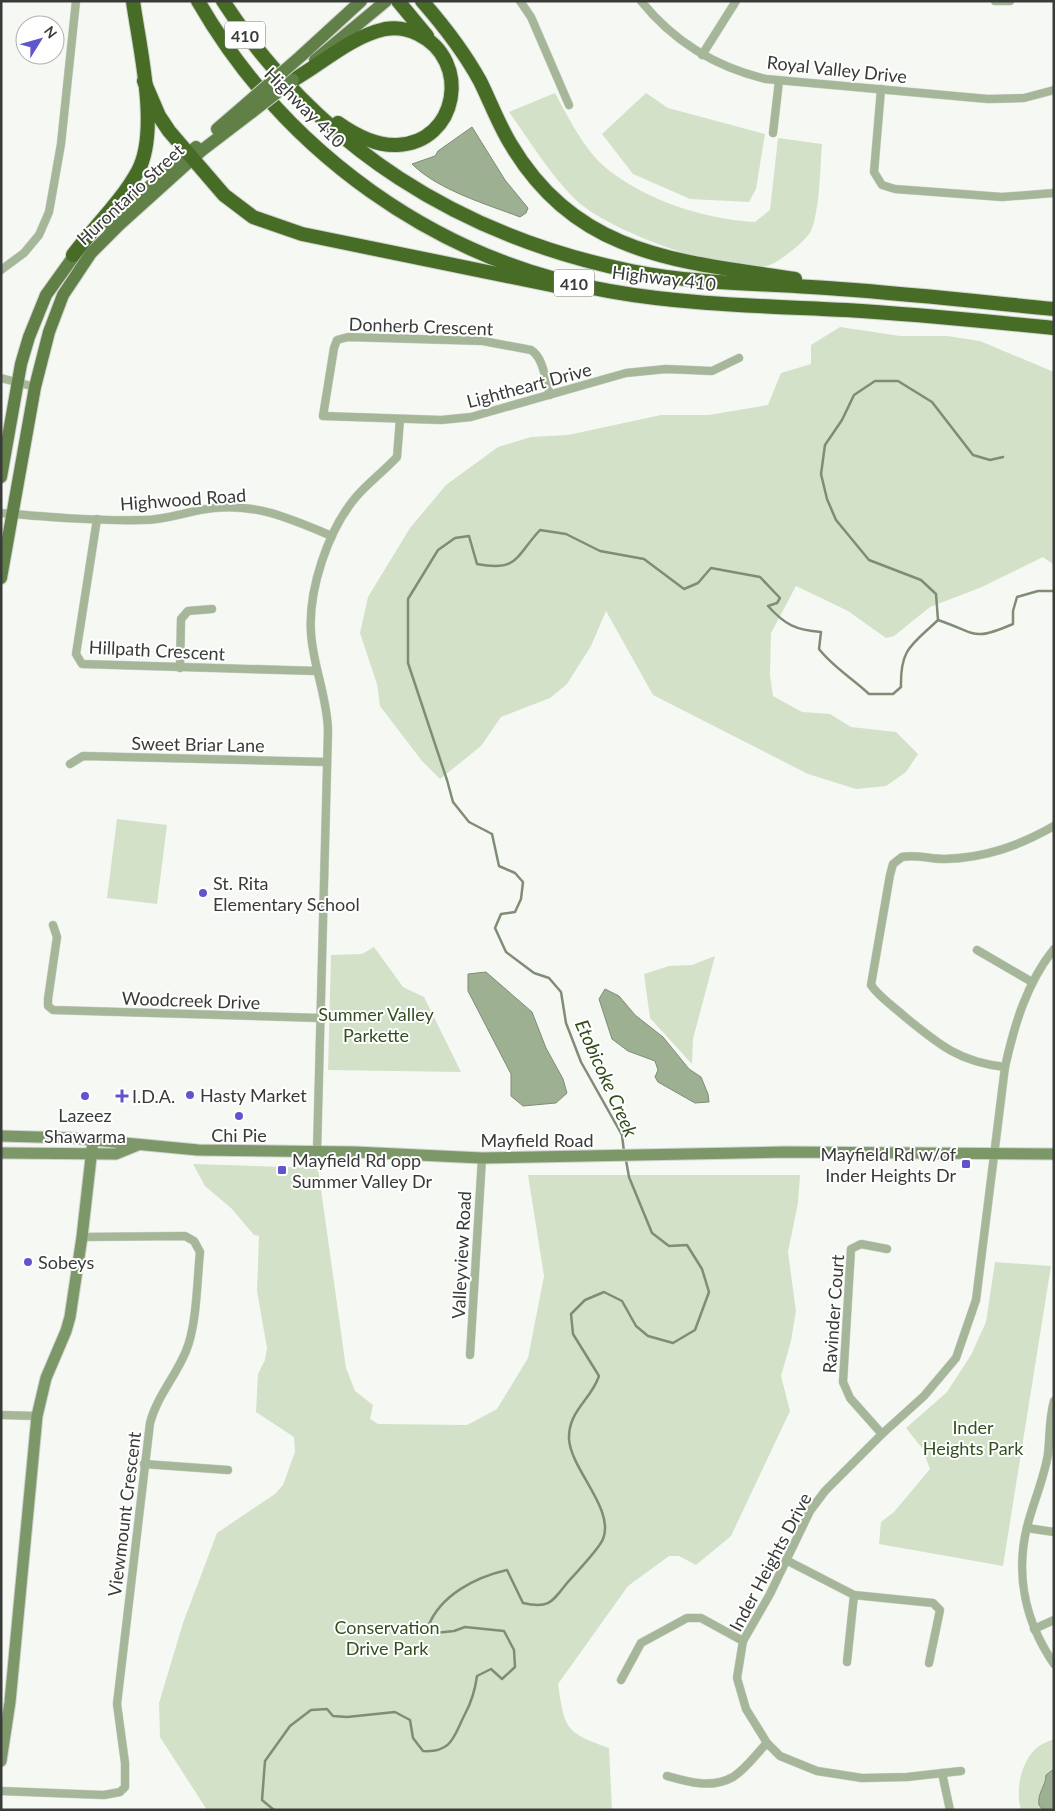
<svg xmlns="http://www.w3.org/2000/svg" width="1055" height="1811" font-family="Lato,sans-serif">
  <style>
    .green { fill: #d2e1c8 }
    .water { fill: #9db091; stroke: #7f8d76 }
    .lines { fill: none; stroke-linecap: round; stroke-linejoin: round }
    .stream { stroke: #7f8d76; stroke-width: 2.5 }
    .street-casing { stroke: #d0d3ce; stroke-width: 9 }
    .secondary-casing { stroke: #d0d3ce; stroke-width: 13 }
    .primary-casing { stroke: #d0d3ce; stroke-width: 14 }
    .highway-casing { stroke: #d0d3ce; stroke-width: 16 }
    .street { stroke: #a5b798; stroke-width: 8 }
    .secondary { stroke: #7c9869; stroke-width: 11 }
    .primary { stroke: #608047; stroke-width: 12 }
    .highway { stroke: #476c26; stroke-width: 14 }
    .primary-bridge-casing { stroke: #d0d3ce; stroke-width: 14; stroke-linecap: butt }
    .primary-bridge { stroke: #608047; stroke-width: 12 }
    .poi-dot { fill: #6155ce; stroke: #fff; stroke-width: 2 }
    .labels { text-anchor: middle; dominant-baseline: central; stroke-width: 4; stroke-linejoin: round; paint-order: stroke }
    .shield { fill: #fff; stroke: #747674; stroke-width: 1 }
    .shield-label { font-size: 16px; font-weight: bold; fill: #393b38 }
    .street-label { font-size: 18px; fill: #393b38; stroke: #fff }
    .poi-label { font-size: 18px; fill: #393b38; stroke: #fff; text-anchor: start }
    .park-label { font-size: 18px; fill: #344e1f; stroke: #fff }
    .water-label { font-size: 19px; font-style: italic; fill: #324c1d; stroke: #fff }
  </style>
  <rect width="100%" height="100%" fill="#f6f9f3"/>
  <!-- green -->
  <g class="green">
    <path d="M555,93C568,117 585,151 606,168C647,201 704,219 755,222L770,210L778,138L822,144C820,168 820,209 811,231C806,241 777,264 767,266C723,273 608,231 576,200C550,175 530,141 509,112Z"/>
    <polygon points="646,93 668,108 765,134 756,189 749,202 690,199 633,174 602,134"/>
    <polygon points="840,327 900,336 947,336 980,341 1054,372 1054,565 1043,557 982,587 930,607 894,636 886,638 848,611 796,586 771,633 770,675 773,696 802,712 830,714 851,727 896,732 918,754 906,772 886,786 856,789 808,774 653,695 606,611 591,646 567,684 550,698 501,717 481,746 440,779 422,761 380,706 377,684 360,633 368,597 410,528 446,485 498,447 531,437 568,435 661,415 709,415 768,405 781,373 811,364 811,345"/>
    <polygon points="117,819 167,825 157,904 107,898"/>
    <polygon points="374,947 403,987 424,997 461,1072 328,1070 331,955 362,954"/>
    <polygon points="715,956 693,1039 692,1064 650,1018 644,974 669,966 692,965"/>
    <path d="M193,1164L318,1168L346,1368L355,1391L373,1405L370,1419L378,1424L467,1425L497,1409L528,1358L544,1276L528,1175H800L798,1203L788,1252L796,1311L791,1341L781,1376L790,1411L731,1536L696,1565L679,1556H669L628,1586L558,1684C565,1730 565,1732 609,1748L612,1810H207L160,1737L159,1703L183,1623L217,1533L275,1494L283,1485L295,1452L294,1437L256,1412L258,1374L265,1360L267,1348L257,1291L259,1236L254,1235L232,1209L205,1186Z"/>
    <polygon points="995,1262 1051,1266 1003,1566 879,1544 881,1522 894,1512 930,1469 922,1448 906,1428 947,1392 971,1355 986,1322"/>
    <path d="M1054,1739V1769L1046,1775C1046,1786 1040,1792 1039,1805L1043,1810H1021C1015,1790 1021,1759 1039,1746C1043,1743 1049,1741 1054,1739Z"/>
  </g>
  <!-- water -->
  <g class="water">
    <path d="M472,127L505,180L528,208L526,213L520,217C486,204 438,190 412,164L435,156L438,151Z"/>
    <polygon points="486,972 532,1012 546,1048 563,1079 567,1093 556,1103 523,1106 511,1096 511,1074 468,991 468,974"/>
    <polygon points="605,989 619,996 635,1015 663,1037 689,1069 701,1077 708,1094 709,1102 695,1103 658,1082 655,1077 658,1070 655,1061 628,1051 612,1039 599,999"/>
    <path d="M1054,1769V1810H1043L1039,1805C1037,1793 1046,1786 1046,1775Z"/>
  </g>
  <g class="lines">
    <!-- stream -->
    <g class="stream">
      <polyline points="938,620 936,594 921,580 869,560 836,520 827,499 821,474 825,445 842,420 854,395 875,381 898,381 932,402 973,455 990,460 1003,457"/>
      <path d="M624,1152L622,1135L581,1062L566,1023L561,992L549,978L534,973L506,952L495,928L501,914L515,912L521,899L523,882L515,873L499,866L492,834L469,822L453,802L447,780L408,663V599L438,550L455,538L469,536L477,564C518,572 515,557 540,530L566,534L600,551L644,559L684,589L698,583L711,568L760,577L780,598L777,603L768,606C785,625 796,630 821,632L819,649C833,667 852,678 869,694H893L901,687C900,648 912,645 938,620C977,633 971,642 1013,624V611L1017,597L1038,591H1054"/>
      <path d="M274,1810L262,1800L265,1761L290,1726L311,1710L327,1709L333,1716L347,1717L395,1712L410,1720L413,1738L423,1751C453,1753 454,1735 465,1714C472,1701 475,1691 477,1676L491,1669L502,1679L515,1667L514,1650L504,1631L465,1627L454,1631L435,1633L428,1627C440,1595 476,1577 507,1570L523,1603C549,1609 552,1602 567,1583C575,1574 599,1549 603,1539C615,1509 571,1470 569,1439C568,1411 591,1400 599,1376L573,1334L571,1314L585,1300L604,1292L622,1301L636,1326L648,1336L673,1343L695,1330L709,1292L702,1269L687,1245L669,1246L652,1233L629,1177L626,1160"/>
    </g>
    <!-- street casing -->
    <g class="street-casing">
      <g id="street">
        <polyline points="520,1 531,17 569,105"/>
        <path d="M641,1C674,42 715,67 766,79L988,99L1024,98L1054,90"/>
        <polyline points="995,1 1010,1"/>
        <polyline points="702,55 736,1"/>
        <polyline points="881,89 874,172 882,185 895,189 1002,197 1054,193"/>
        <polyline points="773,133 779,81"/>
        <polyline points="1,270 24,253 39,235 49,212 61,144 76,1"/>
        <polyline points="1,378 35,387"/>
        <path d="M550,395C545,381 544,358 531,350L483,341L348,337L337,340L334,348L323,416L441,420L471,417L626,373L666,369L712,371L739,358"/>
        <path d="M1,513C48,517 95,521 143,520C168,520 190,510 214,508C258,503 293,520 332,536"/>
        <polyline points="97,519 76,654 82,664 317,671"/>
        <polyline points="180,668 181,619 188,611 212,609"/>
        <polyline points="70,764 83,756 327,762"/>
        <polyline points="53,925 57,937 48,999 48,1006 53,1010 320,1018"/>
        <polyline points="977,950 1032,982"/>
        <path d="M1005,1067C959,1062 938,1044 904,1016C893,1006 879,997 871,985L890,875L893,864L902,857C915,854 930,859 944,859C985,858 1019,846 1054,826"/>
        <path d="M317,1152L328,730C327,696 313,666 311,633C308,590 328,530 356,497C368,483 384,471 397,457L400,419"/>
        <polyline points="470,1355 482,1158"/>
        <path d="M1054,1401C1049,1418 1050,1436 1048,1454C1044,1479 1033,1503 1027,1527C1015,1576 1026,1623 1054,1664"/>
        <polyline points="1,1415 37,1416"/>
        <polyline points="882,1434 850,1398 843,1382 851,1249 861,1244 887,1249"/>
        <polyline points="144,1464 228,1470"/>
        <polyline points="1027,1528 1054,1532"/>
        <polyline points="786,1560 854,1595 933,1603 940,1610 929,1663"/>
        <polyline points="1034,1629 1054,1620"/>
        <polyline points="847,1662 854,1595"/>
        <polyline points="621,1680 641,1643 687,1618 701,1618 743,1641"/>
        <path d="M961,1771L907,1777L862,1778L817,1771L780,1756L767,1743L746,1709L737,1678L743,1641L770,1594L810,1511L825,1491L882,1434L924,1396L956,1358L976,1300L1005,1067C1014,1026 1027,982 1054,949"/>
        <polyline points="942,1773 950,1810"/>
        <path d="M667,1776C688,1782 712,1789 733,1777C746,1769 757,1753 767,1743"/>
        <path d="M1,1791L104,1795L120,1792L125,1787V1763L117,1704L150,1423C157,1396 176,1376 186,1351C197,1325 197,1280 200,1252L194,1241L185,1236L82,1237"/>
      </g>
    </g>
    <!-- secondary casing -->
    <g class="secondary-casing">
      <g id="secondary">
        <polyline points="1,1136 72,1138 198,1150 355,1152 482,1158 785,1152 1054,1154"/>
        <polyline points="1,1153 116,1154 138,1145"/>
        <polyline points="1,1761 10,1702 37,1416 46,1378 66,1331 70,1317 82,1237 93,1140"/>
      </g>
    </g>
    <!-- primary casing -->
    <g class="primary-casing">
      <g id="primary">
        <polyline points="301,56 361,1"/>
        <polyline points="315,60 386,1"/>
        <polyline points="217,129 246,104"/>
        <polyline points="104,225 196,147"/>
        <polyline points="1,477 21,364 29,337 46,295 79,249"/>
        <polyline points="1,578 35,387 49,332 63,295 91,253 120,224 201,151 252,112"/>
      </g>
    </g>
    <!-- highway casing -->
    <g class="highway-casing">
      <g id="highway">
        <path d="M198,1C285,152 436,261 609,291C687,305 767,306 846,310C915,314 984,321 1054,328"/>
        <path d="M223,1C319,148 460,236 631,271C700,285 771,283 840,289C911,294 983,302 1054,309"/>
        <polyline points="398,1 427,36"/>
        <path d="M422,1C444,26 464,52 480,81C490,101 498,123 510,143C577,256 677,261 795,279"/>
        <path d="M293,80C323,63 350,37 385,29C396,27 408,29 418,34C472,60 458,143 397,145C375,146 355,135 338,123"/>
        <polyline points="144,81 159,116 169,131 224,195 253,217 302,234 556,286"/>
        <path d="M73,255C94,227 121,202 138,171C160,130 139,46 133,1"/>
      </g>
    </g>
    <!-- street -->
    <use href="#street" class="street"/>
    <!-- secondary -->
    <use href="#secondary" class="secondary"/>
    <!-- primary -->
    <use href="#primary" class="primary"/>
    <!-- highway -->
    <use href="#highway" class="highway"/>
    <!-- primary-bridge casing -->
    <g class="primary-bridge-casing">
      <g id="primary-bridge">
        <polyline points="246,104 301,56"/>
        <polyline points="252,112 293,80"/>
      </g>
    </g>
    <!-- primary-bridge -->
    <use href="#primary-bridge" class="primary-bridge"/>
  </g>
  <!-- markers -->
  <g class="poi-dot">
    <circle cx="203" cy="893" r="5"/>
    <circle cx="190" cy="1095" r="5"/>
    <circle cx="85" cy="1096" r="5"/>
    <path d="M119.5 1088.5h5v5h5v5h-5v5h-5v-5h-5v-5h5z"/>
    <circle cx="239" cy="1116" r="5"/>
    <rect x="961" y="1159" width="10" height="10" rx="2.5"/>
    <rect x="277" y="1165" width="10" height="10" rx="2.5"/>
    <circle cx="28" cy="1262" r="5"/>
  </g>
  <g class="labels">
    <!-- shield labels -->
    <g class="shield">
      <rect x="225" y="21.5" width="40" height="27" rx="4"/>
      <rect x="554" y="269.5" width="40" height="27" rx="4"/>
    </g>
    <g class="shield-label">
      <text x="245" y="35">410</text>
      <text x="574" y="283">410</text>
    </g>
    <!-- street labels -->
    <g class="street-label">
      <text transform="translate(837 69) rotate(6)">Royal Valley Drive</text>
      <text transform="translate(305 107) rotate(45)">Highway 410</text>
      <text transform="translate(130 194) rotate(-43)">Hurontario Street</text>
      <text transform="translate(664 278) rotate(7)">Highway 410</text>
      <text transform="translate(421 326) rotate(2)">Donherb Crescent</text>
      <text transform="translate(529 385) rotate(-15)">Lightheart Drive</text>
      <text transform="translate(183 499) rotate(-4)">Highwood Road</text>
      <text transform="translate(157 650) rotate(3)">Hillpath Crescent</text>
      <text transform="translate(198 744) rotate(1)">Sweet Briar Lane</text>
      <text transform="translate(191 1000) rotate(2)">Woodcreek Drive</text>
      <text x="537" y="1140">Mayfield Road</text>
      <text transform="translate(461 1255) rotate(-87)">Valleyview Road</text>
      <text transform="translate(833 1314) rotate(-86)">Ravinder Court</text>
      <text transform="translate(124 1514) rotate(-83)">Viewmount Crescent</text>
      <text transform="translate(770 1562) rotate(-62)">Inder Heights Drive</text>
    </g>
    <!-- poi labels -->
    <g class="poi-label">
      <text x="213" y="883">St. Rita<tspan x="213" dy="21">Elementary School</tspan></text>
      <text x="200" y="1095">Hasty Market</text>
      <text x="132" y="1096">I.D.A.</text>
      <text x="85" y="1115" text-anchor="middle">Lazeez<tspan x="85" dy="21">Shawarma</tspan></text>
      <text x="239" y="1135" text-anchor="middle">Chi Pie</text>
      <text x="956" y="1154" text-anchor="end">Mayfield Rd w/of<tspan x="956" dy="21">Inder Heights Dr</tspan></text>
      <text x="292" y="1160">Mayfield Rd opp<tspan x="292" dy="21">Summer Valley Dr</tspan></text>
      <text x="38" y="1262">Sobeys</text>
    </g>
    <!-- park labels -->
    <g class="park-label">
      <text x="376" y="1014">Summer Valley<tspan x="376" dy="21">Parkette</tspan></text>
      <text x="973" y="1427">Inder<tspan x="973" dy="21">Heights Park</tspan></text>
      <text x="387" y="1627">Conservation<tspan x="387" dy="21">Drive Park</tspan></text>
    </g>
    <!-- water labels -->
    <g class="water-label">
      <text transform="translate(607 1078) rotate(66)">Etobicoke Creek</text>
    </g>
  </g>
  <!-- border -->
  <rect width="1055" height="1811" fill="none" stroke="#393b38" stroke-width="5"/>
  <!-- north arrow -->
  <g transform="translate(40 40) rotate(53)"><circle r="24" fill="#ffffff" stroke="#b0b1af"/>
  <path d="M0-4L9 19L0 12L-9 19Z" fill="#6155ce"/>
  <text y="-8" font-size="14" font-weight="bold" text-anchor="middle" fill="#393b38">N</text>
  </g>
</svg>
